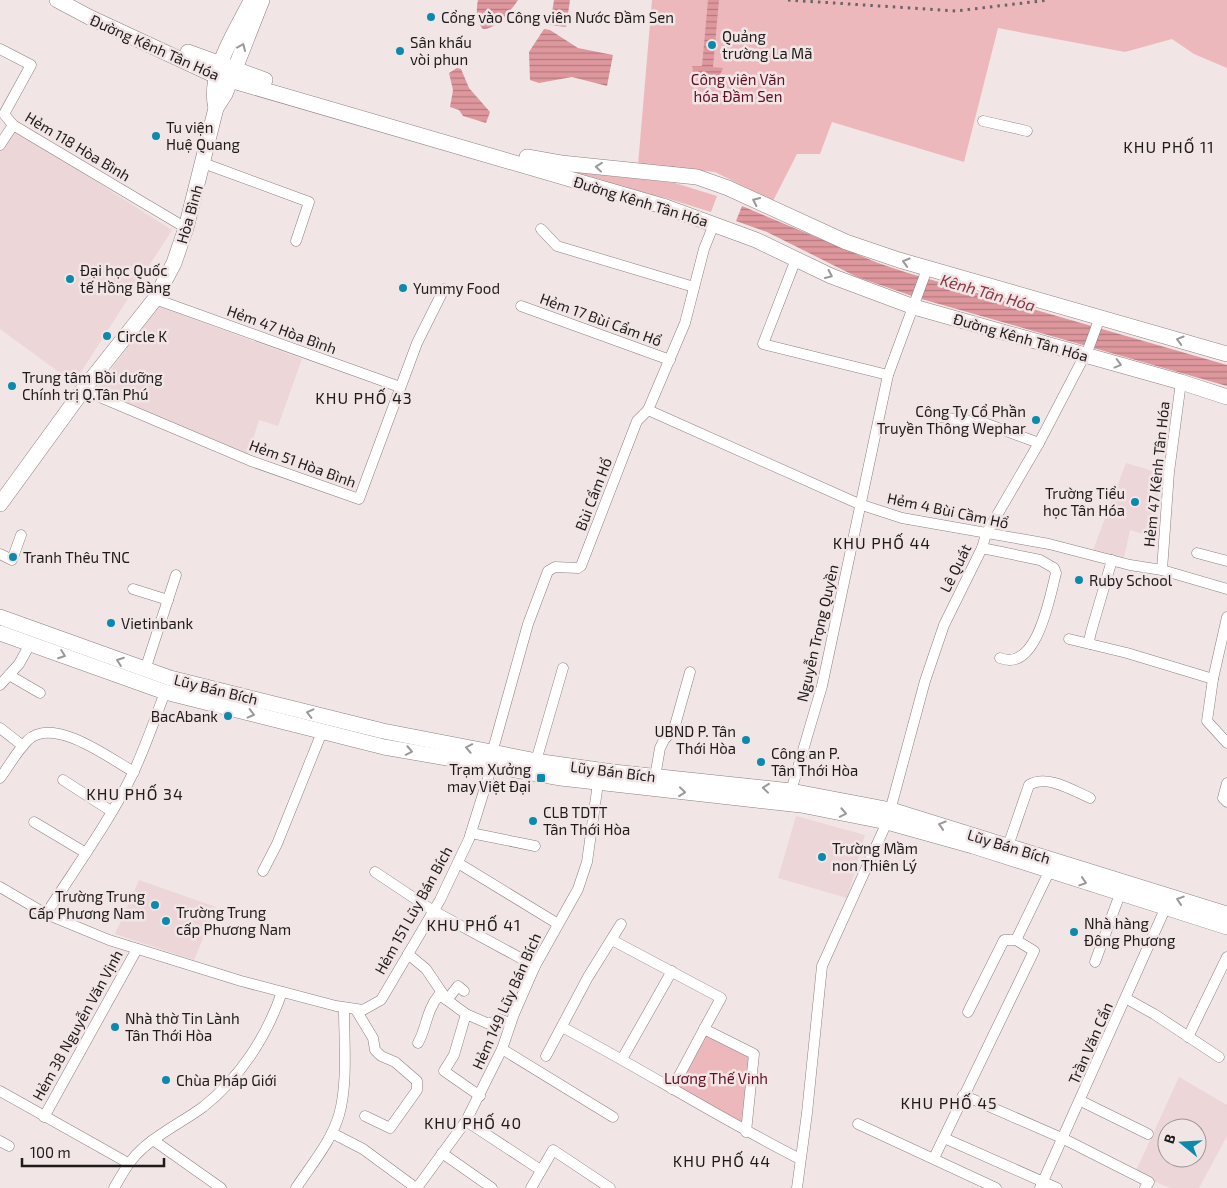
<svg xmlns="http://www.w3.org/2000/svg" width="1227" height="1188" font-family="'Exo 2',sans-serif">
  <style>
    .built { fill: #ecd6d8; fill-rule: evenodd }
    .park { fill: #edb8bc }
    .water { fill: url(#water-rules) }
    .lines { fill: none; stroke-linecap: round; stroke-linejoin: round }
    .street-casing { stroke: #8b8081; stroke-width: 11 }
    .secondary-casing { stroke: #8b8081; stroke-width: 16 }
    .street { stroke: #fff; stroke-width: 10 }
    .secondary { stroke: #fff; stroke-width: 15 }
    .rail { stroke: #6b6464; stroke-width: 3; stroke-dasharray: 2.5 5; stroke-linecap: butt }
    .oneway { stroke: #9a9898 }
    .poi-dot { fill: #0b8aac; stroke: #f2e5e6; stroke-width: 2 }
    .labels { text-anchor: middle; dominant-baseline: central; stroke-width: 5; stroke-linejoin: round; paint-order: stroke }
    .poi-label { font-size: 15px; fill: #1f1b1b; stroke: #f2e5e6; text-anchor: start }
    .street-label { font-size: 15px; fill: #1f1b1b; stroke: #f2e5e6 }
    .park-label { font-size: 15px; fill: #610d22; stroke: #f2e5e6 }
    .neighbourhood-label { font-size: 16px; letter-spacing: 1px; fill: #1f1b1b; stroke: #f2e5e6 }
    .water-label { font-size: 16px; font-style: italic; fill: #8a3542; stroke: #f2e5e6 }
  </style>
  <defs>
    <pattern id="water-rules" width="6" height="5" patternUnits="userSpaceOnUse" patternTransform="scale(1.25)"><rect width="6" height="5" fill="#de979d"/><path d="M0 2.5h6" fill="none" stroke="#b37a7f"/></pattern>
  </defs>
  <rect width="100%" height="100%" fill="#f2e5e6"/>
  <!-- built -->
  <g class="built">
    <polygon points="14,129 172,230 74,383 0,329 0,151"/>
    <polygon points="158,306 302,359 278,426 259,420 247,458 93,394"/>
    <polygon points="1126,463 1159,473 1156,538 1130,530 1122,566 1090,558"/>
    <polygon points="796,816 865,835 847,898 778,878"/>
    <polygon points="139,880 216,907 194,960 115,934"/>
    <path d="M1179,1077L1227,1105V1136L1199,1188H1170L1135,1173ZM1167,1128H1197V1158H1167Z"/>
  </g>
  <!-- park -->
  <g class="park">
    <polygon points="652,0 1227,0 1227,68 1194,54 1172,39 1125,52 998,28 964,162 832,122 820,154 797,154 773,201 715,172 638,165"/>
    <polygon points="556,170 675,183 717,196 711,212 666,198 580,182"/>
    <polygon points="703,1032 749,1055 743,1127 674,1091"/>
  </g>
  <!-- water -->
  <g class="water">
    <path d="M478,0H518C511,10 497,29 483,29C476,22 476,9 478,0Z"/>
    <polygon points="554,0 570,0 566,27 550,25"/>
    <polygon points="708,0 719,0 713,67 723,68 719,77 706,83 694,75 692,66 702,66"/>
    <polygon points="544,29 550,30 578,48 613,55 607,86 572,77 539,83 530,80 529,52"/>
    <polygon points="457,68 461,69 469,88 490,112 486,123 463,116 459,110 450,107 453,90 449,73"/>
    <polygon points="742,206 878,263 908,273 1227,365 1227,386 918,298 857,277 767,232 736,221"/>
  </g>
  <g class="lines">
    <!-- street casing -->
    <g class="street-casing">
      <g id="street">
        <polyline points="0,49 31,65 4,114 13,125 186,228"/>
        <polyline points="983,121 1027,131"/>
        <polyline points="0,145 13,125"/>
        <polyline points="203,163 309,202 296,241"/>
        <polyline points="541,229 557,246 694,287"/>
        <polyline points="796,259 763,344 888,375"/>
        <polyline points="155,299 400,387"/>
        <polyline points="521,306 670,360"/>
        <polyline points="83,390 251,461 359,499 417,343 444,289"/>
        <polyline points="648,410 859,504 902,518 1049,544 1130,565 1162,570 1227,589"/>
        <polyline points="941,417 987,424 1039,443"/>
        <path d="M982,548L1040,560L1054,568L1056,573C1050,596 1037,673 1000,658"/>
        <polyline points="1197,553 1227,561"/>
        <polyline points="0,554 12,560 21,535"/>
        <polyline points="1162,570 1169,472 1181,382"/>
        <polyline points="133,589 168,600"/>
        <polyline points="1227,617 1213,679 1207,721 1227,743"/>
        <polyline points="1069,639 1127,653 1213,679"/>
        <polyline points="1091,644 1089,641 1091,632 1112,560"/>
        <polyline points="145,670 176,575"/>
        <polyline points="9,675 40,693"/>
        <polyline points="0,685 19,664 30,644"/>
        <polyline points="0,728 23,746"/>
        <polyline points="536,761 563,668"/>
        <polyline points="655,777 660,748 664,740 674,729 690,672"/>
        <path d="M0,778C9,766 17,751 28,740C54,716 109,758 134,772"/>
        <polyline points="63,780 111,811"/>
        <polyline points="1227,783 1223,798 1227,802"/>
        <polyline points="791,791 822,686 888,375 927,269"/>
        <polyline points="34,822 86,853"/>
        <polyline points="471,833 535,846"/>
        <path d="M1008,846L1029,785C1047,774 1072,790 1090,798"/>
        <polyline points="458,863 558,924"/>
        <polyline points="263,871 277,844 322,732"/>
        <polyline points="375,872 432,910 535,966"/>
        <polyline points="0,887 46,914 109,940 241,981 336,1006 363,1010 381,1000 440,900 469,839 489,775 492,753 528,624 548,571 555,567 578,568 581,566 637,421 648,410 685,323 704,249 714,224"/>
        <path d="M46,914C76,867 110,821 134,771C146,745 155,719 165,692"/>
        <polyline points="612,940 721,998 704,1029 754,1054 746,1132"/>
        <polyline points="1016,940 1049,872"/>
        <polyline points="408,954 426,969 447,1000 466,1014 489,1024 499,1019 510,1023"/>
        <polyline points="1095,962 1120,894"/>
        <polyline points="1127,999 1154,1014 1219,1057"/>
        <polyline points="356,1010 373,1038 375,1050 381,1056 395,1062 417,1081 417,1090 390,1128 365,1116"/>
        <polyline points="466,1014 454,1055 444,1071 480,1096"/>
        <path d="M562,1027C642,1069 719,1118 800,1159"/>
        <polyline points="1188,1037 1227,957"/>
        <path d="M418,1043C427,1027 426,1011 439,995L447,1000L458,986L464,991"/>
        <polyline points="502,1049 613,1117"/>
        <polyline points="546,1056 588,977 621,924"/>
        <polyline points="622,1059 672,971"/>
        <polyline points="672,1089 704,1029"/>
        <polyline points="0,1091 128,1163"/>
        <polyline points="963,1095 1064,1139 1149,1182 1145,1188"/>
        <polyline points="1081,1101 1148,1134"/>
        <polyline points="44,1117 137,949"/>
        <polyline points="466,1121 536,1167"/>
        <polyline points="858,1124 996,1188"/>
        <polyline points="332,1133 363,1149 416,1188"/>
        <polyline points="944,1138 1057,1188"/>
        <polyline points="153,1140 221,1188"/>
        <polyline points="0,1141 9,1146"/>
        <polyline points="442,1153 492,1188"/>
        <polyline points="934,1158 1034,951 1016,940 1004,940 968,1012"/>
        <path d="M114,1188C123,1173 130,1159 143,1148C161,1132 184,1121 203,1107C240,1078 267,1036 282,992"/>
        <path d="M296,1188C311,1165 331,1142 339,1115C348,1084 344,1041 344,1008"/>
        <polyline points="417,1188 466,1121 502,1049 514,1014 535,966 578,889 587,862 598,783"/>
        <polyline points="531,1188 553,1150 610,1188"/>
        <polyline points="797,1188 807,1113 822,966 887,822 925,681 944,625 982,548 986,534 1039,443 1089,347 1100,317"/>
        <polyline points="1040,1188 1165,909"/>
      </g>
    </g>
    <!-- secondary casing -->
    <g class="secondary-casing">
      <g id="secondary">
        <polyline points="57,0 89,17 216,76 666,207 756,240 831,276 914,307 1181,382 1227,397"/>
        <polyline points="188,52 265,80"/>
        <path d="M216,108C207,74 236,31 251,1"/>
        <polyline points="527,157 561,163 697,177 728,188 846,242 899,260 1227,354"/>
        <polyline points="0,504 83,390 155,299 174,263 186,228 216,108 225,94 262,0"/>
        <polyline points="0,617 170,678 383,731 542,762 613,772 791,791 891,810 1227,914"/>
        <polyline points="0,633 165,692 384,747 561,778 801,805 887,822 973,846 1227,927"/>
      </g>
    </g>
    <!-- street -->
    <use href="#street" class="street"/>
    <!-- secondary -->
    <use href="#secondary" class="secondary"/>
    <!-- rail -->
    <polyline class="rail" points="788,0 956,11 1049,0"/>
  </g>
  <!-- one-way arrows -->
  <defs><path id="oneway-chevron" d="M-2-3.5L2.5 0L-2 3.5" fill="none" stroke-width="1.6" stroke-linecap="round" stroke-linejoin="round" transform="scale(1.25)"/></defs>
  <g class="oneway">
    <use href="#oneway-chevron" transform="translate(242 47) rotate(-67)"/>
    <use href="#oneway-chevron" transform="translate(599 167) rotate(-174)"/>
    <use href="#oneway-chevron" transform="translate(756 201) rotate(-155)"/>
    <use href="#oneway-chevron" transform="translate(906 262) rotate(-163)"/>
    <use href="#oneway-chevron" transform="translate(829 275) rotate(25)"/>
    <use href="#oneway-chevron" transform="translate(1180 340) rotate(-164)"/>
    <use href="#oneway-chevron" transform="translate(1118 364) rotate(15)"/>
    <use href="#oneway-chevron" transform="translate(62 655) rotate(20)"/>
    <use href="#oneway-chevron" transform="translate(120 661) rotate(-160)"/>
    <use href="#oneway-chevron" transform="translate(310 713) rotate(-166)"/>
    <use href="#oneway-chevron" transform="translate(251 714) rotate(14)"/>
    <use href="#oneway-chevron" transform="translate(469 748) rotate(-169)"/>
    <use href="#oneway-chevron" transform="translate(409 751) rotate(11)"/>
    <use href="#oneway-chevron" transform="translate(766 788) rotate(-174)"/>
    <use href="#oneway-chevron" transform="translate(682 792) rotate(6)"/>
    <use href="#oneway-chevron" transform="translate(843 813) rotate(11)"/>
    <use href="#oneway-chevron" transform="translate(942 825) rotate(-163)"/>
    <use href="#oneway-chevron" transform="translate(1083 882) rotate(18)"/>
    <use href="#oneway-chevron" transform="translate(1180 900) rotate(-162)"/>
  </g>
  <!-- markers -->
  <g class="poi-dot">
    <circle cx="431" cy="17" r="5"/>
    <circle cx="712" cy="45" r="5"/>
    <circle cx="400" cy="51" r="5"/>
    <circle cx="156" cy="136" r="5"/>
    <circle cx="70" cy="279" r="5"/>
    <circle cx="403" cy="288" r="5"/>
    <circle cx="107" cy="336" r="5"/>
    <circle cx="12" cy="386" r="5"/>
    <circle cx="1036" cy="420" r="5"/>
    <circle cx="1135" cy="502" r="5"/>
    <circle cx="13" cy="557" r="5"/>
    <circle cx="1079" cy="580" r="5"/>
    <circle cx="111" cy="623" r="5"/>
    <circle cx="228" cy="716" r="5"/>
    <circle cx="746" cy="740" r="5"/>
    <circle cx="761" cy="762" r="5"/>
    <rect x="536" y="773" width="10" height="10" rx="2.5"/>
    <circle cx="533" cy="821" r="5"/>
    <circle cx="822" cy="857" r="5"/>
    <circle cx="155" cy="905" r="5"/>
    <circle cx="166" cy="921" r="5"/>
    <circle cx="1074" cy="932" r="5"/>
    <circle cx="115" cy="1027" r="5"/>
    <circle cx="166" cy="1080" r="5"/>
  </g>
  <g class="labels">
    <!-- poi labels -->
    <g class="poi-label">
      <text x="441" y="17">Cổng vào Công viên Nước Đầm Sen</text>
      <text x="722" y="36">Quảng<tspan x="722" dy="17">trường La Mã</tspan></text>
      <text x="410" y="42">Sân khấu<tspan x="410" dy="17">vòi phun</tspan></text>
      <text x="166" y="127">Tu viện<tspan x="166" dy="17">Huệ Quang</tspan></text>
      <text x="80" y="270">Đại học Quốc<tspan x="80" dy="17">tế Hồng Bàng</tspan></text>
      <text x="413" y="288">Yummy Food</text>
      <text x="117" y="336">Circle K</text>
      <text x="22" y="377">Trung tâm Bồi dưỡng<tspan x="22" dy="17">Chính trị Q.Tân Phú</tspan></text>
      <text x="1026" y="411" text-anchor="end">Công Ty Cổ Phần<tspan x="1026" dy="17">Truyền Thông Wephar</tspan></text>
      <text x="1125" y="493" text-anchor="end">Trường Tiểu<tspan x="1125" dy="17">học Tân Hóa</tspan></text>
      <text x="23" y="557">Tranh Thêu TNC</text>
      <text x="1089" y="580">Ruby School</text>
      <text x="121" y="623">Vietinbank</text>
      <text x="218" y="716" text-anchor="end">BacAbank</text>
      <text x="736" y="731" text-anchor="end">UBND P. Tân<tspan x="736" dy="17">Thới Hòa</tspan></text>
      <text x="771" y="753">Công an P.<tspan x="771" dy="17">Tân Thới Hòa</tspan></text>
      <text x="531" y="769" text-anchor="end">Trạm Xưởng<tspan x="531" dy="17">may Việt Đại</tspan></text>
      <text x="543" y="812">CLB TDTT<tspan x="543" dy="17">Tân Thới Hòa</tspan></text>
      <text x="832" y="848">Trường Mầm<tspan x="832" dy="17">non Thiên Lý</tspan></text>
      <text x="145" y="896" text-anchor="end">Trường Trung<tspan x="145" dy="17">Cấp Phương Nam</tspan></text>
      <text x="176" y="912">Trường Trung<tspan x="176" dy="17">cấp Phương Nam</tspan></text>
      <text x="1084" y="923">Nhà hàng<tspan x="1084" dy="17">Đông Phương</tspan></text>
      <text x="125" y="1018">Nhà thờ Tin Lành<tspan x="125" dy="17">Tân Thới Hòa</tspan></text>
      <text x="176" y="1080">Chùa Pháp Giới</text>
    </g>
    <!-- street labels -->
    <g class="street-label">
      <text transform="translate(155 47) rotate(24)">Đường Kênh Tân Hóa</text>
      <text transform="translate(78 146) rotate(31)">Hẻm 118 Hòa Bình</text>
      <text transform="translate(641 201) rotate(17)">Đường Kênh Tân Hóa</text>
      <text transform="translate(189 214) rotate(-74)">Hòa Bình</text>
      <text transform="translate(601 319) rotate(20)">Hẻm 17 Bùi Cẩm Hổ</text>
      <text transform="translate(282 329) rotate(20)">Hẻm 47 Hòa Bình</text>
      <text transform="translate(1021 337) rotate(16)">Đường Kênh Tân Hóa</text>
      <text transform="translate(303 463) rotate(20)">Hẻm 51 Hòa Bình</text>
      <text transform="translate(1156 474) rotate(-84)">Hẻm 47 Kênh Tân Hóa</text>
      <text transform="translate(593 494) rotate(-69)">Bùi Cẩm Hổ</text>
      <text transform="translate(948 510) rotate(12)">Hẻm 4 Bùi Cầm Hổ</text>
      <text transform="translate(955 568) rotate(-64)">Lê Quát</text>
      <text transform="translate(817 633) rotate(-77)">Nguyễn Trọng Quyền</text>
      <text transform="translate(216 689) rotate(14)">Lũy Bán Bích</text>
      <text transform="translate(613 771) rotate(7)">Lũy Bán Bích</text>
      <text transform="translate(1009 846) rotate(17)">Lũy Bán Bích</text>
      <text transform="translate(413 910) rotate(-61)">Hẻm 151 Lũy Bán Bích</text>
      <text transform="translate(506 1001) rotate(-66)">Hẻm 149 Lũy Bán Bích</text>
      <text transform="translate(77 1025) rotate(-61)">Hẻm 38 Nguyễn Văn Vịnh</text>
      <text transform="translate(1090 1043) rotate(-66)">Trần Văn Cẩn</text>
    </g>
    <!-- park labels -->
    <g class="park-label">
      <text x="738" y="79">Công viên Văn<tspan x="738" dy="17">hóa Đầm Sen</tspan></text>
      <text x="716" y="1078">Lương Thế Vinh</text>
    </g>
    <!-- neighbourhood labels -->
    <g class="neighbourhood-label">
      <text x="1169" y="146">KHU PHỐ 11</text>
      <text x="364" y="397">KHU PHỐ 43</text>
      <text x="882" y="542">KHU PHỐ 44</text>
      <text x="135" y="793">KHU PHỐ 34</text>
      <text x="474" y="924">KHU PHỐ 41</text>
      <text x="949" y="1102">KHU PHỐ 45</text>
      <text x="473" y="1122">KHU PHỐ 40</text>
      <text x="722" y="1160">KHU PHỐ 44</text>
    </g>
    <!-- water labels -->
    <g class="water-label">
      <text transform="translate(988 292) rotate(16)">Kênh Tân Hóa</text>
    </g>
  </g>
  <!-- north arrow -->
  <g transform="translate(1182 1143) rotate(288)"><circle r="24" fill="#f2e5e6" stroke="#9e9495"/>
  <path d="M0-4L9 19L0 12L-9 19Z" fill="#0b8aac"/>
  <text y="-8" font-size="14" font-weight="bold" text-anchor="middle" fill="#1f1b1b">B</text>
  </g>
  <!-- scale -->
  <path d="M22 1158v8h142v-8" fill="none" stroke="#1f1b1b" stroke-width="2.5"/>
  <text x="30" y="1158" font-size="15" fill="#1f1b1b" stroke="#f2e5e6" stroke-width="4" paint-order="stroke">100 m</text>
</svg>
